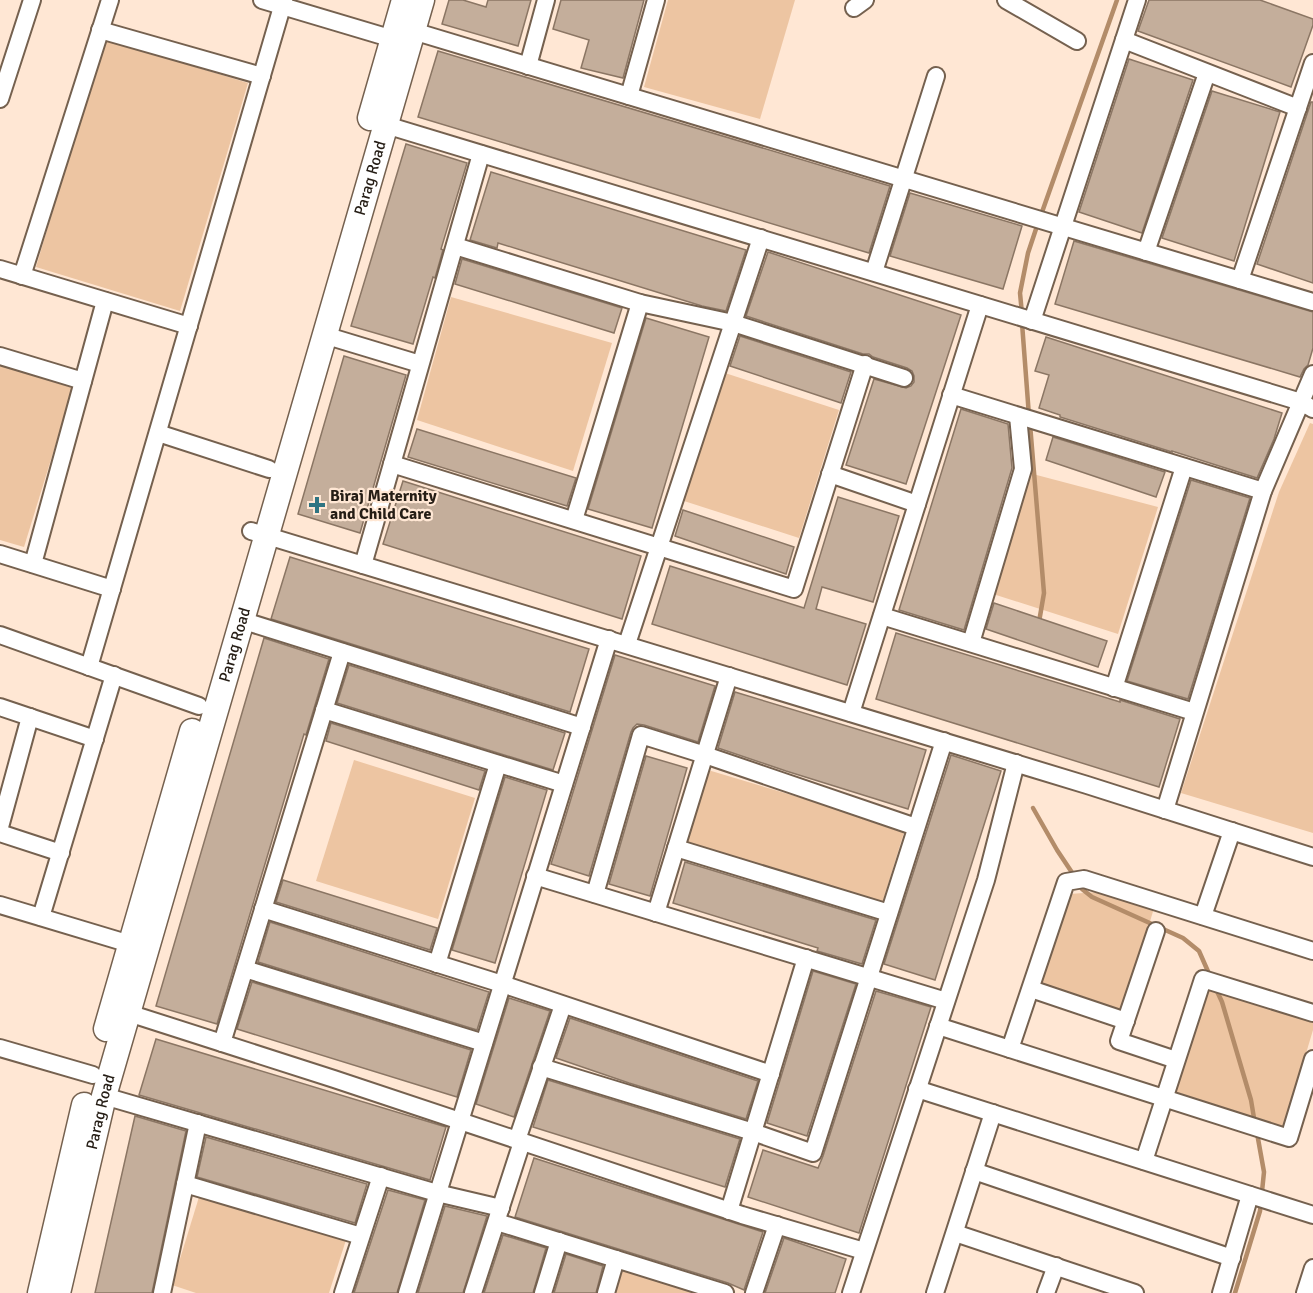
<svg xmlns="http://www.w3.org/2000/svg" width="1313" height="1293" font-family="Signika,sans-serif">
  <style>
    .green { fill: #edc5a2 }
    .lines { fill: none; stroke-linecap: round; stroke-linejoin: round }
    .stream { stroke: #b38c69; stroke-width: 4.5 }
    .building { fill: #c4ae9b; stroke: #8b7664; stroke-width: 1.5 }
    .street-casing { stroke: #75614f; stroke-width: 20 }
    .secondary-casing { stroke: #75614f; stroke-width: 27 }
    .street { stroke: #fff; stroke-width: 16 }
    .secondary { stroke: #fff; stroke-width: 24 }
    .poi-dot { fill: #2e7482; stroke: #ffe7d4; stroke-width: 2 }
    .labels { text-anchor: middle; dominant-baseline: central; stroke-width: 4.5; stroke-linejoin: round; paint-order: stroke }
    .street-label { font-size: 16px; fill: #251d15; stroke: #ffe7d4 }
    .poi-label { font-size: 16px; font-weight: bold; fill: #251d15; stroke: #ffe7d4; text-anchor: start }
  </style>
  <rect width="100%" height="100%" fill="#ffe7d4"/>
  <!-- green -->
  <g class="green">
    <polygon points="668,0 795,0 760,119 644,87"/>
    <polygon points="104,39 248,83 180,311 36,267"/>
    <polygon points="451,297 612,343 573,471 417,420"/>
    <polygon points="0,365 73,388 24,547 0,540"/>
    <polygon points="725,373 839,410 799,538 684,501"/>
    <polygon points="1310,423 1313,424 1313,833 1181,793 1279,492"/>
    <polygon points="1029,473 1158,507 1118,634 993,594"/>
    <polygon points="354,760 475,798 438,919 316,881"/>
    <polygon points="708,770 905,829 882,904 686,845"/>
    <polygon points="1099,892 1154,908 1122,1016 1039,989 1069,894"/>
    <polygon points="1208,990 1313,1021 1313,1030 1284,1127 1176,1092"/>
    <polygon points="199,1197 346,1240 329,1293 196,1293 172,1285"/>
    <polygon points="622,1267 698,1293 613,1293"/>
  </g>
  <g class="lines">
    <!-- stream -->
    <g class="stream">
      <polyline points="1041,215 1117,0"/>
      <polyline points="1022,314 1020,293 1028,253 1038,223"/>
      <polyline points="1022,323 1029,416"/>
      <polyline points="1030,424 1044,593 1039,622"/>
      <polyline points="1033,808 1057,850 1075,877"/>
      <polyline points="1079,885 1082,889 1092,897 1183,938 1199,951 1210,976"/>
      <polyline points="1216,989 1222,1002 1251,1100 1255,1124"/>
      <polyline points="1235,1293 1260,1211 1264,1172 1257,1133"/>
    </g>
  </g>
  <!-- building -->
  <g class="building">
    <polygon points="449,0 463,0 486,7 488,0 531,0 518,46 442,24"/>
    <polygon points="561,0 644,0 623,78 581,68 589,40 553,29"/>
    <polygon points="1149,0 1260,0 1313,19 1313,25 1291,87 1138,31"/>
    <polygon points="438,51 890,186 869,253 418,117"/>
    <polygon points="1129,59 1193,80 1142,233 1079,212"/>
    <polygon points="1212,91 1280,112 1234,261 1162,238"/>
    <polygon points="1311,102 1313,102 1313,283 1257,264"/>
    <polygon points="406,144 467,163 441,249 443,250 435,278 433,277 413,344 351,326"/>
    <polygon points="491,172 746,250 726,311 702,306 498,243 497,248 470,240"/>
    <polygon points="910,193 1022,226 1003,289 890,256"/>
    <polygon points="1074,241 1313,312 1313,348 1308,365 1304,369 1300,377 1055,304"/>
    <polygon points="768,252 961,315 906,484 846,465 874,379 906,388 911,386 914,382 914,376 912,371 907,368 873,357 869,354 863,354 746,316"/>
    <polygon points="462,259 622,308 614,333 455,284"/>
    <polygon points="646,318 709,337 652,528 588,509"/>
    <polygon points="740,336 851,372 841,403 730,366"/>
    <polygon points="1046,337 1282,413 1274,439 1257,478 1172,451 1172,452 1060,417 1060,415 1039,408 1049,375 1035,371"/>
    <polygon points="344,356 406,375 360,533 298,514"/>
    <polygon points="961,409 1008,424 1012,468 964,630 899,610"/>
    <polygon points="417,429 576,478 567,506 408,457"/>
    <polygon points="1053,437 1165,472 1156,497 1046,460"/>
    <polygon points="1191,480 1250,498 1188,699 1127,681"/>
    <polygon points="403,481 641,556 622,619 383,544"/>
    <polygon points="838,497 899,516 873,602 822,587 816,609 866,624 847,685 652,624 670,566 804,608"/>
    <polygon points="683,510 794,547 786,574 675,536"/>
    <polygon points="290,557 589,649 570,712 271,619"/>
    <polygon points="994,603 1107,641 1098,667 986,629"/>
    <polygon points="896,633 1120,702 1120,700 1180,719 1159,787 876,699"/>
    <polygon points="264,638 329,659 306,735 304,734 217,1024 156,1006"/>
    <polygon points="615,655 715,686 698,742 644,725 637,724 633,728 631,732 589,876 551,864"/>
    <polygon points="349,665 565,733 553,770 337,703"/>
    <polygon points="735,692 926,750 908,809 786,771 718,748"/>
    <polygon points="331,723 485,771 479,790 326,741"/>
    <polygon points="951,755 1001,771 935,980 884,964"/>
    <polygon points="646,756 687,768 650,896 609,884"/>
    <polygon points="505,777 547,790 495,963 452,950"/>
    <polygon points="685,862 876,920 862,964 817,951 818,948 673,903"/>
    <polygon points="283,880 437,928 430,950 276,902"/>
    <polygon points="270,922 489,992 477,1030 258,962"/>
    <polygon points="813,971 856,984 807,1136 767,1123"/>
    <polygon points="252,982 471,1050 457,1097 237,1029"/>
    <polygon points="876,991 931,1007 859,1233 748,1197 763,1150 818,1168 823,1156"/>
    <polygon points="509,998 550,1011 514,1117 476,1104"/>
    <polygon points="570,1018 758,1081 746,1119 629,1083 556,1058"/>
    <polygon points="156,1039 446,1127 430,1180 139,1095"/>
    <polygon points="548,1080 740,1139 725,1187 533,1127"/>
    <polygon points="135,1116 186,1131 152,1293 95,1293"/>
    <polygon points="206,1137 367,1184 355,1223 197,1177"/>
    <polygon points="534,1158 763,1232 744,1290 728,1283 515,1217"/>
    <polygon points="388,1190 425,1200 397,1293 354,1293"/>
    <polygon points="445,1206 487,1216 463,1293 418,1293"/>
    <polygon points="503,1235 546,1248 533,1293 484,1293"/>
    <polygon points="784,1238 846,1259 835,1293 765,1293"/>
    <polygon points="566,1254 603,1266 596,1293 554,1293"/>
  </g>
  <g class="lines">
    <!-- street casing -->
    <g class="street-casing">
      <g id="street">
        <polyline points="262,0 393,39"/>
        <polyline points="1006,0 1077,41"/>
        <polyline points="854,8 865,0"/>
        <polyline points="100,30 262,76"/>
        <polyline points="413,31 1313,302"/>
        <polyline points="1124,40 1298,108"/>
        <polyline points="528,66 546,0"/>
        <polyline points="629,96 656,0"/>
        <polyline points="0,99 32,0"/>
        <polyline points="376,122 1301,402 1313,409"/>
        <polyline points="455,246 640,303 733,323 904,378"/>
        <polyline points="1146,252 1207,73"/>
        <polyline points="0,269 189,326"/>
        <polyline points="874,272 936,76"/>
        <polyline points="22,276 110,0"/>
        <polyline points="1240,280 1313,63"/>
        <polyline points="1032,321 1137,0"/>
        <polyline points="324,335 420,364"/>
        <polyline points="0,356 83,381"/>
        <polyline points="951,395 1263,491"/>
        <polyline points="158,433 269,469"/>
        <polyline points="392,464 794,589 865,364"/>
        <polyline points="830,474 917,504"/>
        <polyline points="574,520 640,303"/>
        <polyline points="251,531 1087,785 1313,857"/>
        <polyline points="0,554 112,589"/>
        <polyline points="33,564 105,301"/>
        <polyline points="363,565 481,154"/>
        <polyline points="882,616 1194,712"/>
        <polyline points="241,620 582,727"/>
        <polyline points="0,635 199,706"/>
        <polyline points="971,643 1023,469 1018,416"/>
        <polyline points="627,644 761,238"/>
        <polyline points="89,667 284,0"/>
        <polyline points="1114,688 1184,467"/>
        <polyline points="0,707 95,739"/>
        <polyline points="324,710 564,784"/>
        <polyline points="851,713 980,305"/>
        <polyline points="1165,810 1263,491 1313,374"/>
        <polyline points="0,827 30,717"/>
        <polyline points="0,833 61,853"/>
        <polyline points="676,848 889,913"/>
        <polyline points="535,876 946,1001"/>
        <polyline points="595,894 641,735 705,755 916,827"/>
        <polyline points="0,905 130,944"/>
        <polyline points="263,909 502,984 771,1074"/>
        <polyline points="656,913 729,676"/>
        <polyline points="1203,916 1232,831"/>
        <polyline points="41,917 114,675"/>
        <polyline points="1156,931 1119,1041 1176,1060"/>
        <polyline points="437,964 498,764"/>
        <polyline points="245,969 484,1043"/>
        <polyline points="1031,989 1126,1021"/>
        <polyline points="119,1010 334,1079 742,1215 864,1251"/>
        <polyline points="938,1026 1289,1138 1313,1059"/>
        <polyline points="222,1043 342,652"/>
        <polyline points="0,1048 93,1075"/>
        <polyline points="1010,1049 1066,882 1084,879 1313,951"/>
        <polyline points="541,1067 753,1132 813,1153 944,741"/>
        <polyline points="917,1089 1313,1215"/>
        <polyline points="104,1096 437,1193 501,1208"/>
        <polyline points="517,1140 563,1005"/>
        <polyline points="1144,1161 1203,979 1313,1013"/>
        <polyline points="974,1171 1232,1258"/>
        <polyline points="185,1184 361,1236"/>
        <polyline points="729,1211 806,958"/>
        <polyline points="497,1222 725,1293"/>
        <polyline points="955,1233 1135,1293"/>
        <polyline points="162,1293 198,1123"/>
        <polyline points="343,1293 381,1176"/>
        <polyline points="407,1293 609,639"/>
        <polyline points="473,1293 522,1142"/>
        <polyline points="543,1293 559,1241"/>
        <polyline points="606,1293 616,1259"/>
        <polyline points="754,1293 777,1225"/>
        <polyline points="851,1293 986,880 1016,763"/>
        <polyline points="935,1293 993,1113"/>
        <polyline points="1046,1293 1056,1266"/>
        <polyline points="1221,1293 1250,1195"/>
        <polyline points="1305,1293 1313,1268"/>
      </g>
    </g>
    <!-- secondary casing -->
    <g class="secondary-casing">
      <g id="secondary">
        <polyline points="370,118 404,0"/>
        <polyline points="106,1029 192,731"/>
        <polyline points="40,1293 84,1105"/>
        <path id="s1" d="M58,1293L104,1096L422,0"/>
      </g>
    </g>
    <!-- street -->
    <use href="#street" class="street"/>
    <!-- secondary -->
    <use href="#secondary" class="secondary"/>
  </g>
  <!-- markers -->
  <path class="poi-dot" d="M314 496h6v6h6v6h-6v6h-6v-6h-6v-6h6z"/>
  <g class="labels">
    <!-- street labels -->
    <g class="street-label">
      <text stroke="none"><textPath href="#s1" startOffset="1158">Parag Road</textPath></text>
      <text stroke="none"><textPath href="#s1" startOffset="672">Parag Road</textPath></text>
      <text stroke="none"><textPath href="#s1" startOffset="186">Parag Road</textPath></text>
    </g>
    <!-- poi labels -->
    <g class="poi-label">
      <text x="330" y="496">Biraj Maternity<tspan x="330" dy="18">and Child Care</tspan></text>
    </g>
  </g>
</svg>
